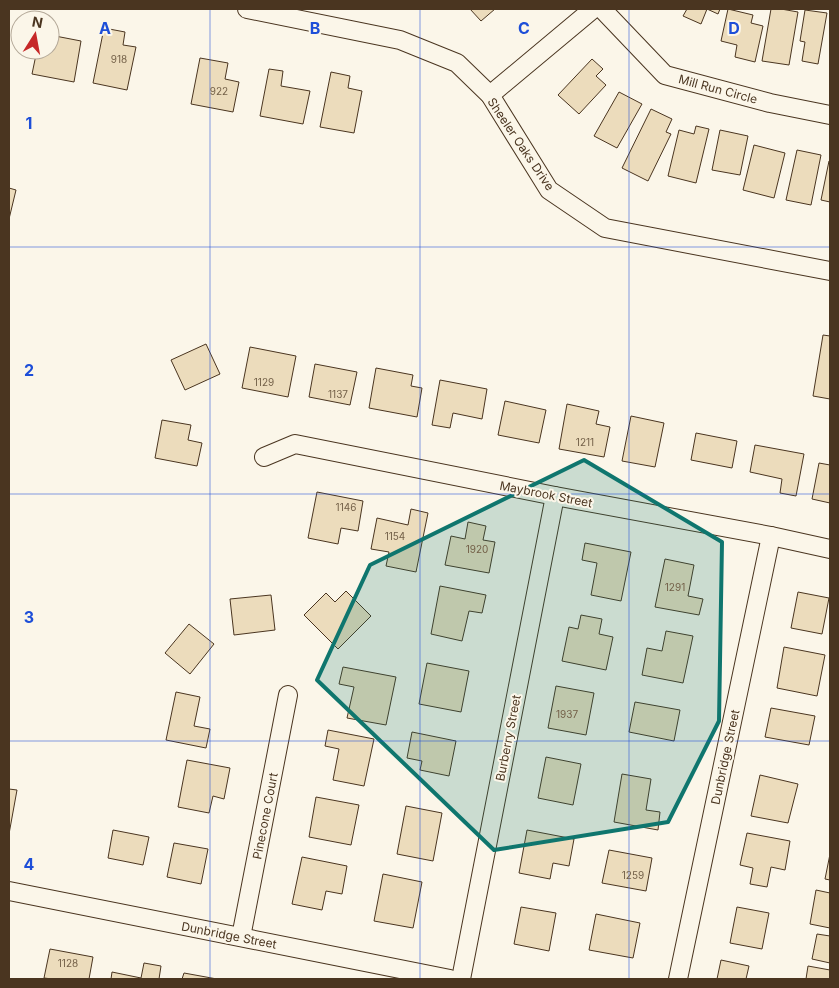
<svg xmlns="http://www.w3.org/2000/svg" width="839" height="988" font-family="Inter,sans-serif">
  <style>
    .building { fill: #ecdcbc; stroke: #4a3520 }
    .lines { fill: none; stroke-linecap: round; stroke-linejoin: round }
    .street-casing { stroke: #4a3520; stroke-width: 20 }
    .street { stroke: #fbf6e9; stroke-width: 18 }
    .marked { fill: #0f766e; fill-opacity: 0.2; stroke: #0f766e; stroke-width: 4; stroke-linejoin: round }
    .grid { fill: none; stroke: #1d4ed8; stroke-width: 1; stroke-opacity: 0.55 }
    .labels { text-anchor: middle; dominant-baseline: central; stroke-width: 4; stroke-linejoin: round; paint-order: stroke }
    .number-label { font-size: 10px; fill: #725f47 }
    .street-label { font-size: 12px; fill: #4a3520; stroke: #fbf6e9 }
    .grid-label { font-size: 16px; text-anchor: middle; font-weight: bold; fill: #1d4ed8; stroke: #fbf6e9; stroke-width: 4; stroke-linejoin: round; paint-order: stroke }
  </style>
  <rect width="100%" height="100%" fill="#fbf6e9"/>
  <!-- building -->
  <g class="building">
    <polygon points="470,9 495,9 481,21"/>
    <polygon points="687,9 720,9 718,14 707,9 701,24 683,16"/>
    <polygon points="728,9 753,15 751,23 763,26 755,62 735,57 737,45 721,41"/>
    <polygon points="771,9 781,9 798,12 789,65 762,61"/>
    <polygon points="805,10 827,13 818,64 802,61 805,42 800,41"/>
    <polygon points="104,28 125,32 123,45 136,47 127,90 93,83"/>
    <polygon points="50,35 81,41 74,82 32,74 37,50 50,50"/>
    <polygon points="200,58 228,63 225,79 239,82 233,112 191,104"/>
    <polygon points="592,59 603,69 596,76 606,85 579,114 558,95"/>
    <polygon points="269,69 283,71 281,86 310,91 303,124 260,116"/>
    <polygon points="331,72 350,76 348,88 362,91 354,133 320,127"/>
    <polygon points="619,92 642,104 617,148 594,136"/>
    <polygon points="651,109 672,119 666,132 671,134 648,181 622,168"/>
    <polygon points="696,126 709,129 696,183 668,176 679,130 694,134"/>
    <polygon points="720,130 748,136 740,175 712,170"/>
    <polygon points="754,145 785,153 774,198 743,190"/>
    <polygon points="797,150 821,155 811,205 786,200"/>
    <polygon points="829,161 830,162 830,202 821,200"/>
    <polygon points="9,188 16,190 9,219"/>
    <polygon points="823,335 830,336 830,399 813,396"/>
    <polygon points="206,344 220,374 185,390 171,360"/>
    <polygon points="250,347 296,356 288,397 242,388"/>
    <polygon points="315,364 357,372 350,405 309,397"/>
    <polygon points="376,368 413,375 411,386 422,388 417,417 369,408"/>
    <polygon points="440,380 487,389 482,419 453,413 450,428 432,425"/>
    <polygon points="505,401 546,410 539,443 498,435"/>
    <polygon points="567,404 599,411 596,424 610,427 604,457 559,449"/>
    <polygon points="631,416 664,423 655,467 622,461"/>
    <polygon points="162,420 191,425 188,440 202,443 197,466 155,458"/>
    <polygon points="696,433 737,441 732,468 691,460"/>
    <polygon points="755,445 804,454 796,496 780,493 782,479 750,472"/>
    <polygon points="819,463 830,465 830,503 812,499"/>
    <polygon points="317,492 363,501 358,531 341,528 338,544 308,538"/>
    <polygon points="411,509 428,513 416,572 386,566 389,552 371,549 377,518 408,525"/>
    <polygon points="468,522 486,526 483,540 495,542 489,573 445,565 451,536 465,539"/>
    <polygon points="585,543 631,552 621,601 591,595 597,563 582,560"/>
    <polygon points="665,559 694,565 688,596 703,599 699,615 655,607"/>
    <polygon points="440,586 486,595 482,613 469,611 462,641 431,634"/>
    <polygon points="346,591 371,616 338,649 304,615 326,593 335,602"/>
    <polygon points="798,592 829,598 822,634 791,628"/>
    <polygon points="271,595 275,630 234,635 230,599"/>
    <polygon points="581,615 602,619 599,634 613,637 606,670 562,661 569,627 578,629"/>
    <polygon points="189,624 214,644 190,674 165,653"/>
    <polygon points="666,631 693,636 683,683 642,675 647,648 662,651"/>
    <polygon points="784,647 825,655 817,696 777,688"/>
    <polygon points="427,663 469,671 461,712 419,704"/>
    <polygon points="343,667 396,677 386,725 347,718 354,687 339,684"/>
    <polygon points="556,686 594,693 586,735 548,728"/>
    <polygon points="176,692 200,697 194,726 210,729 206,748 166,740"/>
    <polygon points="635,702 680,710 674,741 629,732"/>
    <polygon points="771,708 815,716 809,745 765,737"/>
    <polygon points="328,730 374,739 364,786 333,780 339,749 325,746"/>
    <polygon points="412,732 456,741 449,776 420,770 422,761 407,758"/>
    <polygon points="546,757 581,764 573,805 538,798"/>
    <polygon points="187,760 230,768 224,799 213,796 209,813 178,807"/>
    <polygon points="622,774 651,779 646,810 660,812 658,830 614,822"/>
    <polygon points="760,775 798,784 788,823 751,816"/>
    <polygon points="9,789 17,790 9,834"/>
    <polygon points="316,797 359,805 351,845 309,837"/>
    <polygon points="406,806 442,813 433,861 397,854"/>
    <polygon points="113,830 149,837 143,865 108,858"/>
    <polygon points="527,830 574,839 569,866 553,863 550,879 519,873"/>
    <polygon points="747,833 790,841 785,870 771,867 767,887 750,884 753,868 740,865"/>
    <polygon points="174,843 208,849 201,884 167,877"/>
    <polygon points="609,850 652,858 646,891 602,883"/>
    <polygon points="830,854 830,880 825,879"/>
    <polygon points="302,857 347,866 342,894 326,891 322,910 292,904"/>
    <polygon points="383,874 422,882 413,928 374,921"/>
    <polygon points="816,890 830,893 830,928 810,924"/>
    <polygon points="521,907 556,913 549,951 514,944"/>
    <polygon points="737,907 769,913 762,949 730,943"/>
    <polygon points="596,914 640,923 633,958 589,950"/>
    <polygon points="817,934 830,936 830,963 812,959"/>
    <polygon points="50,949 93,957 89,979 52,979 44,978"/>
    <polygon points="721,960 749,966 746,979 717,979"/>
    <polygon points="144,963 161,966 159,979 111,979 112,972 141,978"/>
    <polygon points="808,966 830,970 830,979 806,979"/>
    <polygon points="184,973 217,979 182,979"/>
  </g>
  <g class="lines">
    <!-- street casing -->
    <g class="street-casing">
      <g id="street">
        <polyline points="247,9 400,40 457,63 490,95 549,190 605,228 830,271"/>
        <polyline points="602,9 665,75 770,103 830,115"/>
        <polyline points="490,95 593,9"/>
        <polyline points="264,457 295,444 555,496 771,536 830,549"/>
        <polyline points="9,891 450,979"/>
        <polyline points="241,937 288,695"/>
        <polyline points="461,979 555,496"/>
        <polyline points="678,979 771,536"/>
      </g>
    </g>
    <!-- street -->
    <use href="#street" class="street"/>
  </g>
  <!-- marked area -->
  <path class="marked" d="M584,460L722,542L719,721L668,822L494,850L317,680L370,565Z"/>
  <!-- grid -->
  <path class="grid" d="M210,9V979M420,9V979M629,9V979M9,247H830M9,494H830M9,741H830"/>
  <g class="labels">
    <!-- number labels -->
    <g class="number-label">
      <text x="119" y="59">918</text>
      <text x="219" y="91">922</text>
      <text x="264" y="382">1129</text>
      <text x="338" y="394">1137</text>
      <text x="585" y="442">1211</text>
      <text x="346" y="507">1146</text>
      <text x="395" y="536">1154</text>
      <text x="477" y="549">1920</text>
      <text x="675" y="587">1291</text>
      <text x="567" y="714">1937</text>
      <text x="633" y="875">1259</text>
      <text x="68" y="963">1128</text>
    </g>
    <!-- street labels -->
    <g class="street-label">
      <text transform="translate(718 89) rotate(15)">Mill Run Circle</text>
      <text transform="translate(521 144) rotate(56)">Sheeler Oaks Drive</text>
      <text transform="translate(546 494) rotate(11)">Maybrook Street</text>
      <text transform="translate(508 738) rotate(-79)">Burberry Street</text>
      <text transform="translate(725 757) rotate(-78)">Dunbridge Street</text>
      <text transform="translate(265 816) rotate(-79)">Pinecone Court</text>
      <text transform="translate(229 935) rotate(11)">Dunbridge Street</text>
    </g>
  </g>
  <g class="grid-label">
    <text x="105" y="34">A</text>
    <text x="315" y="34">B</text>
    <text x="524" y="34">C</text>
    <text x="734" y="34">D</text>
    <text x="29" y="129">1</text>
    <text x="29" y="376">2</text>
    <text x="29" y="623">3</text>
    <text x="29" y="870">4</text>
  </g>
  <!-- border -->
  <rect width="839" height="988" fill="none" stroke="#4a3520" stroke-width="20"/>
  <!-- north arrow -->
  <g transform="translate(35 35) rotate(11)"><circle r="24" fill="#fbf6e9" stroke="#b4a999"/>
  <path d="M0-4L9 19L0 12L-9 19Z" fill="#c62828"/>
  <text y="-8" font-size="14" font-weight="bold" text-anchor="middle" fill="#4a3520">N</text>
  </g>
</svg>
